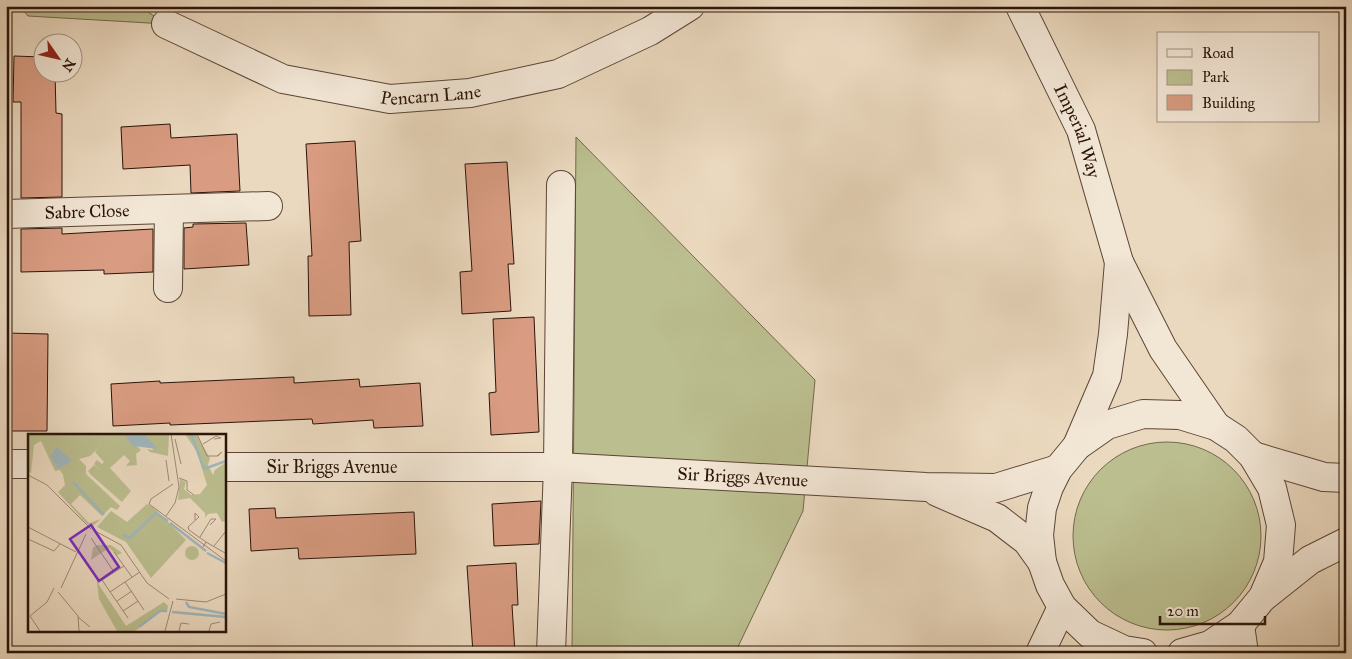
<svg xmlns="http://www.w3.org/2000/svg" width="1352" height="659" font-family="'IM FELL Great Primer',serif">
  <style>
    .green { fill: #bbbe8f; stroke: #73694c }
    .building { fill: #d99c82; stroke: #2b1409 }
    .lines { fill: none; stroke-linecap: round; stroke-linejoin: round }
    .minor-casing { stroke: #5b4536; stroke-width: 30 }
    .minor { stroke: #f2e6d5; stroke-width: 28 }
    .labels { text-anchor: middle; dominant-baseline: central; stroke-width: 4; stroke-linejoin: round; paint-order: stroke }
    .street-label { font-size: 18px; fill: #2b1409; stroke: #f2e6d5 }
    .inset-river { fill: none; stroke: #9fb7be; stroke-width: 2.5 }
    .inset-road { fill: none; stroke: #9e8a76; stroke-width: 1 }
    .view { fill: #7b2cbf; fill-opacity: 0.15; stroke: #7b2cbf; stroke-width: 2.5 }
    .inset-edge { fill: none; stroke: #2b1409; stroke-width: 2.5 }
  </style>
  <rect width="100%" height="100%" fill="#ebd9bf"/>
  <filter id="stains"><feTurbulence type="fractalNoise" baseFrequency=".004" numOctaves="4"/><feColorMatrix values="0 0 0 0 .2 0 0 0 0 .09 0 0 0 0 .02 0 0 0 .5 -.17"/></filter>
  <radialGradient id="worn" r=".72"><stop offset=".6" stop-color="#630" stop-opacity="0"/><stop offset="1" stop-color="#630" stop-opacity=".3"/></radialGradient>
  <!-- green -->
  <g class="green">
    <polygon points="20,6 139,6 166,24 28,16"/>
    <polygon points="576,137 815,380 803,511 735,653 572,653"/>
    <circle cx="1167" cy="536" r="94"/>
  </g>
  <!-- building -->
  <g class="building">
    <polygon points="14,56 42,57 42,72 55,72 56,113 62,114 62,197 21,198 21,102 13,102"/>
    <polygon points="170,124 171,138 237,134 240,191 191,193 190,165 123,169 121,127"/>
    <polygon points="355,141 361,241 349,242 351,315 309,316 308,256 312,256 306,144"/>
    <polygon points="507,162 514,264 508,264 511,311 462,314 460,272 472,271 465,164"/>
    <polygon points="246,223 249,265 184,269 184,228 193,227 193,224"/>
    <polygon points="62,228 62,234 153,229 153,272 104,274 104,270 21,272 21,229"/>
    <polygon points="534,317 539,432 491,435 489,393 496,392 493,319"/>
    <polygon points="6,333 48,334 47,431 6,431"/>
    <polygon points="294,377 294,383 359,379 360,387 420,383 423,426 374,428 373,420 313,424 312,419 170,425 170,423 113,426 111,384 160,381 160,383"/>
    <polygon points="541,501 539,544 494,546 492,504"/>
    <polygon points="275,508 276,518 414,512 416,554 299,559 298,548 251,551 249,509"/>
    <polygon points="516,563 518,605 512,605 515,653 473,653 467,566"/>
  </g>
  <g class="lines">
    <!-- minor casing -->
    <g class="minor-casing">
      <g id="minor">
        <path id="s1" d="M1020,6L1081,130L1119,262L1163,349L1216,426"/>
        <path id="s2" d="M166,24L283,79L390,99L470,93L558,74L650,31L690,6"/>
        <path id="s3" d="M6,214L268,206"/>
        <polyline points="168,288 169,209"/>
        <polyline points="1077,446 1107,376 1113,334 1119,262"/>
        <polyline points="1253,456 1324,477 1346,478"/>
        <polyline points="6,464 29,464"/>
        <path id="s4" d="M224,467H558L926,487L996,488L1058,469"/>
        <polyline points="937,492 997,518 1027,541 1042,562"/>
        <polyline points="1266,595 1310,560 1346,542"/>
        <polyline points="1240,625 1244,653"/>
        <polyline points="551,653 558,467 561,185"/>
        <polyline points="1040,653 1062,607"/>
        <polyline points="1143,653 1124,650 1090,634 1062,607 1050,585 1042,562 1039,535 1042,508 1049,487 1058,469 1077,446 1107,425 1143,414 1180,415 1216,426 1236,439 1253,456 1272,488 1281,525 1278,562 1263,597 1240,625 1210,645 1182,653"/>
      </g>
    </g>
    <!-- minor -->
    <use href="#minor" class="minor"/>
  </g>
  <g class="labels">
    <!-- street labels -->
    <g class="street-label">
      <text stroke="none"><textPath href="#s2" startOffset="279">Pencarn Lane</textPath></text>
      <text stroke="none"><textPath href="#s1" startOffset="138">Imperial Way</textPath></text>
      <text stroke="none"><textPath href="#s3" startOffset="81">Sabre Close</textPath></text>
      <text stroke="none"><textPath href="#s4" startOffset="108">Sir Briggs Avenue</textPath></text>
      <text stroke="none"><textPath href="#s4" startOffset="519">Sir Briggs Avenue</textPath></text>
    </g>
  </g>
  <!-- overview -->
  <g transform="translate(28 434)">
    <rect width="198" height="198" fill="#ebd9bf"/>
    <path d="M0,0H96L113,16L108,20L109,31L98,32L102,27L96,21L82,34L103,57L94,68L63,41L60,37L66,31L73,37L66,30L69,26L74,30L76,28L67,18L73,11L62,22L51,25L58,32V40L92,72L89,76L83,73L74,82L52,61L43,70L61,89L73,85L65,92L59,90L30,58L37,51L35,41L32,36L27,37L13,7L6,11L3,39L0,38ZM116,0H141L140,22L122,18L119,15L125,16L122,7ZM157,0H168L182,24L180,31L185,41L187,36L197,29V87L194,88L189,79L180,80L177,84V79L162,64L150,66L152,45L158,48L156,55L163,61L172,60L179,51L169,18ZM119,70L125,73L158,106L123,144L98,108L69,93L83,77L99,88ZM70,111H83L94,119L89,121L81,114L63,126L65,113ZM157 119a7 7 0 1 1 14 0a7 7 0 1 1-14 0ZM68,141L71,151L98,192L136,168L140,172L139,178H132L107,197H89L71,165Z" fill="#bbbe8f"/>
    <path d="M96,0H116L130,15L105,12ZM29,13L44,27L30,35L22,22Z" fill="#9fb7be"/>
    <path class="inset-river" d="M163,0L176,35L198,27M45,48L76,81M142,89L178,117M95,101L102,104L128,79L140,87M179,119L198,129M158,168L161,173L198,180M144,178L198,183M111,193L132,177H139"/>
    <path class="inset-road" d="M169,0L179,22H190L194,18L189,22M147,5L153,30M175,10L188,2L193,4L186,5M138,26L141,47M0,41L19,51L63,95M151,44L159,47V56L166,61M145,50L123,65L121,70L198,127M138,82L147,69L151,53L143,0M167,86V79L171,83L160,93L161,96L178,108M0,93L48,118M67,97L93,111L119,149L141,165M172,103L183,85H188L182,91M63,104L86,138M0,105L26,117L32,110M186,112L198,97M175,113L178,108L197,119M86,118L96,132M97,148L116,176M33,154L58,100M30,158L50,182L51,197M82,158L112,138M148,165L178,168L198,160M89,167L104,157M95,177L110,167M50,183L62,193M100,184L74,146L96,132L104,143M12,197L2,182L19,168L26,154M137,197L145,167M151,197L153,189L161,190M181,197L183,190L192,188"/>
    <path class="view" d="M63,91L91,133L71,147L42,105Z"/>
    <rect width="198" height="198" class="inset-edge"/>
  </g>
  <!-- margin -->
  <rect width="1352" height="659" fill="none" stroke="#ebd9bf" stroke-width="25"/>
  <rect x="8" y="8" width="1337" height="644" fill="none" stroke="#2b1409" stroke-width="2.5"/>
  <rect x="12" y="12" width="1327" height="634" fill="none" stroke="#2b1409"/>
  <!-- legend -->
  <rect x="1157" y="32" width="162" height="90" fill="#f2e6d5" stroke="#a29283"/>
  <rect x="1167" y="49" width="25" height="8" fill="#f2e6d5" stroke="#a29283"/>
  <text x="1202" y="58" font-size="15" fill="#2b1409">Road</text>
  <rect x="1167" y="70" width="25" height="15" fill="#bbbe8f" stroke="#a29283"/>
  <text x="1202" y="82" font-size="15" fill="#2b1409">Park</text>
  <rect x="1167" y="95" width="25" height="15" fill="#d99c82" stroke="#a29283"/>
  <text x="1202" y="108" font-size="15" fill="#2b1409">Building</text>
  <!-- north arrow -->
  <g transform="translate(58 58) rotate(124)"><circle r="24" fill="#f2e6d5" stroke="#a29283"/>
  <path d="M0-4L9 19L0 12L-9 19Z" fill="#8f2418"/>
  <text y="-8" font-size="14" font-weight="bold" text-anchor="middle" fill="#2b1409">N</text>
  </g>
  <!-- scale -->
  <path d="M1160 616v8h105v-8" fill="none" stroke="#2b1409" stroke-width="2.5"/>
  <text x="1167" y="616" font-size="15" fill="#2b1409" stroke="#f2e6d5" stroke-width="4" paint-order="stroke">20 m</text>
  <rect width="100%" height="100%" filter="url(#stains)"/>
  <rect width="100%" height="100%" fill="url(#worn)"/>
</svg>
